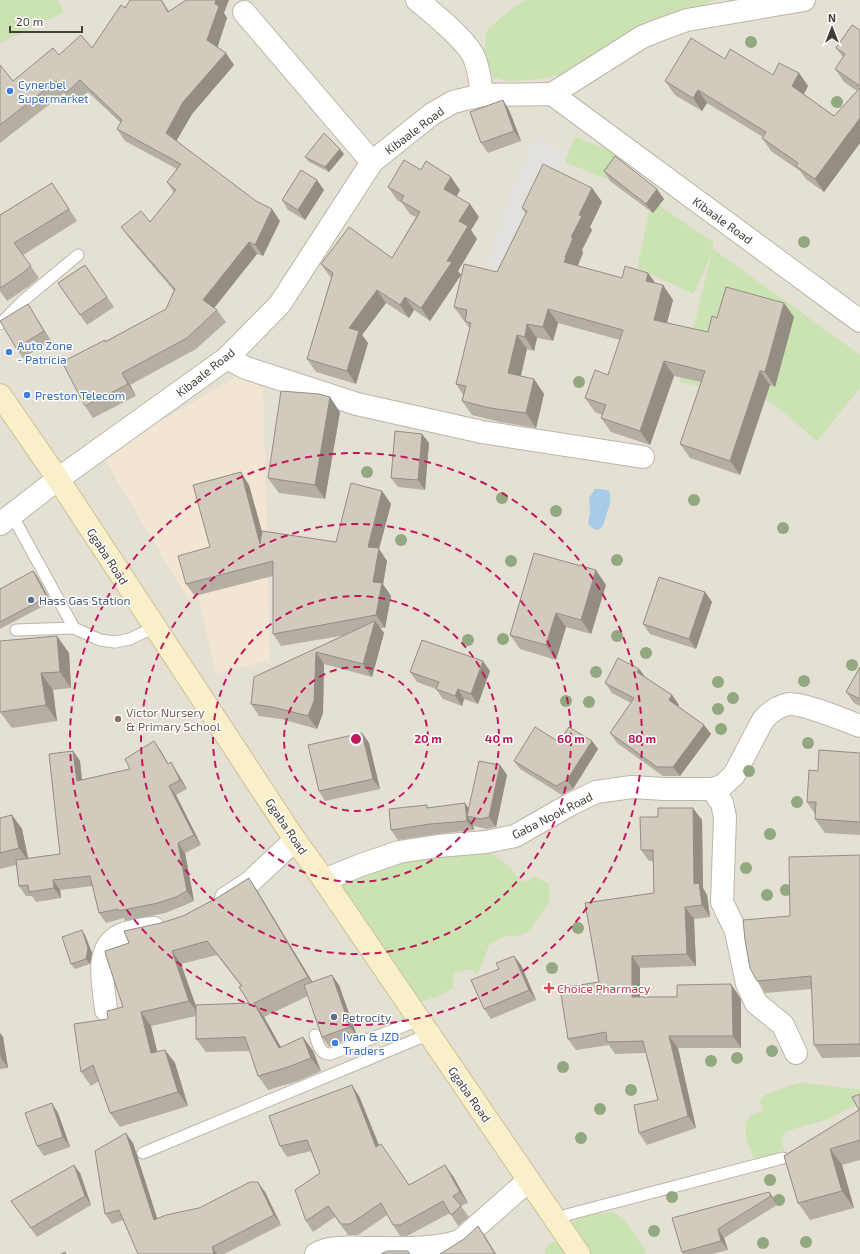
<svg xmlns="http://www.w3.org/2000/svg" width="860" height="1254" font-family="'Exo 2',sans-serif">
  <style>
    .residential { fill: #e5e0d4 }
    .commercial { fill: #f2e5d2 }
    .green { fill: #cbe2b2 }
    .parking { fill: #e2e1de }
    .water { fill: #a7cce9 }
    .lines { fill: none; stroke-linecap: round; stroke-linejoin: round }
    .lane-casing { stroke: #bcb6a9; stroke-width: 13 }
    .street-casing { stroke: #bcb6a9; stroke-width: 24 }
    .secondary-casing { stroke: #cdc199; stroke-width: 24 }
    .lane { stroke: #fff; stroke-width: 11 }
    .street { stroke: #fff; stroke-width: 22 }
    .secondary { stroke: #f9efc8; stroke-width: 22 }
    .tree { fill: #92a881 }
    .wall { fill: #b5aea2; fill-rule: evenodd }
    .shaded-wall { fill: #938d84 }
    .building { fill: #d2cabc; stroke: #938d84 }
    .ring { fill: none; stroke: #c2185b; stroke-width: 2; stroke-dasharray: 7 5 }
    .shop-dot { fill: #3f7fe0; stroke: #fff; stroke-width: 1.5 }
    .service-dot { fill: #5c6f8a; stroke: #fff; stroke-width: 1.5 }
    .education-dot { fill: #8d6e63; stroke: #fff; stroke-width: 1.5 }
    .health-dot { fill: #e0444e; stroke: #fff; stroke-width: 1.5 }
    .labels { text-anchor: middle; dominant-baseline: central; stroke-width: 3; stroke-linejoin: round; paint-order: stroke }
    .shop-label { font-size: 12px; fill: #366cbe; stroke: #fff; text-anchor: start }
    .street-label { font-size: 12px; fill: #433e36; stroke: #fff }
    .service-label { font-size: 12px; fill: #4e5e75; stroke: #fff; text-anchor: start }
    .education-label { font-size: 12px; fill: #785e54; stroke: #fff; text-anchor: start }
    .health-label { font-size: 12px; fill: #be3a42; stroke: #fff; text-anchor: start }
    .centre { fill: #c2185b; stroke: #fff; stroke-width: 2 }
    .ring-label { font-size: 12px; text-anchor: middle; font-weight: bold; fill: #c2185b; stroke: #fff; stroke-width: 3; stroke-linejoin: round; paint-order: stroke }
  </style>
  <rect width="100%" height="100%" fill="#f1eee6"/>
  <!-- residential -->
  <rect class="residential" x="0" y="0" width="860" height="1254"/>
  <!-- commercial -->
  <polygon class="commercial" points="238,376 263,387 270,660 216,674 199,600 188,599 102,455"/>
  <!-- green -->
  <g class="green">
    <polygon points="0,0 57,0 64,12 0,43"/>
    <polygon points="527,0 715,0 667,20 571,73 533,80 507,81 494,78 483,56 487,30 515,6"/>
    <polygon points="575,137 616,153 607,179 565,162"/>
    <polygon points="657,204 713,242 713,249 860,355 860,388 817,441 771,402 680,382 712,253 694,294 637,268 649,212"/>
    <path d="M471,849L494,855L509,866L522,882L536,877L549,884V902L530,930L519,936H505L489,945L478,974L470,969L453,973V988C442,996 428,999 416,1004L337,888L350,876L390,864Z"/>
    <path d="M797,1083C818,1083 839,1088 860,1089V1103L826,1120L787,1131L781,1137L784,1150L755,1161L747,1142L745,1124L751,1115L763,1111L760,1101L765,1095Z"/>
    <path d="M613,1212L626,1222L644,1248L646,1254H587L571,1224C582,1214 599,1214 613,1212Z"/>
    <polygon points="561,1239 575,1254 545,1254 545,1250 548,1244"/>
  </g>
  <!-- parking -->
  <polygon class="parking" points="533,139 568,151 565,162 560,172 546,166 510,273 486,265 521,164 525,164"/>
  <!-- water -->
  <path class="water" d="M595,489H602L609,491C613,500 608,507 606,516C603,528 600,536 588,524L590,511L589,498Z"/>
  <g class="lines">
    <!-- lane casing -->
    <g class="lane-casing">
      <g id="lane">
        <polyline points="0,324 24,300 78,255"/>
        <polyline points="12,515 74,628 100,640 115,642 130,639 155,627"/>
        <polyline points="16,630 74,628"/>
        <path d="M315,1035C318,1044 320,1055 331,1054L419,1020"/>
        <polyline points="143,1153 429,1034"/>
        <polyline points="555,1218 783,1158"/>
      </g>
    </g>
    <!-- street casing -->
    <g class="street-casing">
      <g id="street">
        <path d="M417,0C433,13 463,37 473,55C479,67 480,81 482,95"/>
        <polyline points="244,12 372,162"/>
        <polyline points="552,94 642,37 662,29 687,20 804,0"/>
        <polyline points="227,358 246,368 357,404 482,432 643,457"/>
        <polyline points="0,524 58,479 227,358 280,304 372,162 432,114 453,102 482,95 552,94 860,321"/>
        <polyline points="712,789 722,803 725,817 722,902 736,931 747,984 756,1003 783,1025 796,1053"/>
        <path d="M324,880L361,865L399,852L438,846L486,842L515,836L571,804L596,792L632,787L664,789H712L722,786L734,775L763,720C770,712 778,706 789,704C803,703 844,720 860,726"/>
        <polyline points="226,898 249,883 295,840"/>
        <path d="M106,1010C104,986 94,952 117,937C126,931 144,929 154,928"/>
        <path d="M316,1254C332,1245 353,1248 371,1248C399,1248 433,1250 460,1241L529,1180"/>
      </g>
    </g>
    <!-- secondary casing -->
    <g class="secondary-casing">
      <polyline id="secondary" points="0,395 58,479 295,840 324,880 579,1254"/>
    </g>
    <!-- lane -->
    <use href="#lane" class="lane"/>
    <!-- street -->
    <use href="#street" class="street"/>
    <!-- secondary -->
    <use href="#secondary" class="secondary"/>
  </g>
  <!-- trees -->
  <g class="tree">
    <circle cx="751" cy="42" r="6"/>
    <circle cx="837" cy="102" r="6"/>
    <circle cx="804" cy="242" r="6"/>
    <circle cx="579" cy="382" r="6"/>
    <circle cx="367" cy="472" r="6"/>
    <circle cx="502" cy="498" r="6"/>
    <circle cx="694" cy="500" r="6"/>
    <circle cx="556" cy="511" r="6"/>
    <circle cx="783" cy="528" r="6"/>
    <circle cx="401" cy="540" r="6"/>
    <circle cx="617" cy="560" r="6"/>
    <circle cx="511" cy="561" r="6"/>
    <circle cx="617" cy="636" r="6"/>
    <circle cx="503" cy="639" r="6"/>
    <circle cx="468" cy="640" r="6"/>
    <circle cx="646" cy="653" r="6"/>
    <circle cx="852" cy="665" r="6"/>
    <circle cx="596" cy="672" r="6"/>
    <circle cx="804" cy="681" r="6"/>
    <circle cx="718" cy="682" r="6"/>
    <circle cx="733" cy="698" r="6"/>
    <circle cx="566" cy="701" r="6"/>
    <circle cx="589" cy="702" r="6"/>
    <circle cx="718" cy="709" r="6"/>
    <circle cx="721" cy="729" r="6"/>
    <circle cx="808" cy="743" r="6"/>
    <circle cx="749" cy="771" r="6"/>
    <circle cx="797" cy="802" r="6"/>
    <circle cx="770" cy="834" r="6"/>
    <circle cx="746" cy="868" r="6"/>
    <circle cx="786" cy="890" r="6"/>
    <circle cx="767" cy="895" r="6"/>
    <circle cx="578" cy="928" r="6"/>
    <circle cx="552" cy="968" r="6"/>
    <circle cx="772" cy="1051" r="6"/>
    <circle cx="737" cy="1058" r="6"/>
    <circle cx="711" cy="1061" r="6"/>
    <circle cx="563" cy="1067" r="6"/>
    <circle cx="631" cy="1090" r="6"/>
    <circle cx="600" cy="1109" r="6"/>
    <circle cx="581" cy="1138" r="6"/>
    <circle cx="770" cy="1180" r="6"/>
    <circle cx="672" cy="1197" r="6"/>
    <circle cx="779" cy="1200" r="6"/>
    <circle cx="654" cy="1231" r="6"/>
    <circle cx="806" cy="1242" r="6"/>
    <circle cx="763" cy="1243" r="6"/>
  </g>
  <!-- wall -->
  <g class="wall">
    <polygon points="130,0 162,0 169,11 224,13 227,18 217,47 234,65 192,114 176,141 280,221 263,256 257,254 214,308 217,310 226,322 196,349 130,385 136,396 93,418 85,406 106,341 166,309 174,291 130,239 121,227 150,222 174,193 167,182 177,169 125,141 117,129 121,123 88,92 74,105 64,93 0,143 0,65 13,81 59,55 92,48 125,8"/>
    <polygon points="860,30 860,143 824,192 806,179 800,171 771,151 762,138 763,137 707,103 702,111 675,95 665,81 725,59 773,75 799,73 808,86 804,94 834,116 857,91 844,82 835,69 843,57 836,48"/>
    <polygon points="503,100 509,110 521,141 488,153 481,143"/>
    <polygon points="344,154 329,172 309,162 305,157"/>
    <polygon points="421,170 460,190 457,196 479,217 471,230 477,239 458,271 461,275 430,321 414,310 409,318 386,303 362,335 368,343 356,384 316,372 307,359 331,278 321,264 392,258 416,217 410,214 402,203 397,200 388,187"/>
    <polygon points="604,171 664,199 653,213 610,181"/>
    <polygon points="52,183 77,221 23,255 39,278 28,287 7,301 0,291 0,215"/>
    <polygon points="592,188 602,202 590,227 592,230 582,250 583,253 578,266 622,278 648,273 655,283 663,285 673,300 667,323 708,332 717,318 794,317 775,387 770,385 740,475 690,458 680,444 702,382 674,376 650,445 611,432 601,418 602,415 595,412 585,398 608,375 620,340 558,323 553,341 537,338 534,351 527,349 521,376 534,379 544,394 536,428 500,422 472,415 462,401 463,395 456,384 470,329 465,322 464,321 454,307 497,272 526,214 522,208"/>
    <polygon points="324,190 305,220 288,210 282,200"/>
    <polygon points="85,265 114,307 87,325 58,283"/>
    <polygon points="34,314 51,341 23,358 16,348"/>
    <polygon points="340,412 325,499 279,493 268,478"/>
    <polygon points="422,434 429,443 425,490 398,487 391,478"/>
    <polygon points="249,485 262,532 336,542 382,491 391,504 379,549 387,561 383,585 391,596 385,628 380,628 384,633 372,677 324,664 323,713 317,729 281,719 259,716 251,704 254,677 346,635 281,646 273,634 273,576 195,596 186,584 210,547"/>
    <polygon points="33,571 37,576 51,602 0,629 0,589"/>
    <polygon points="606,585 591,634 566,627 556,660 520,649 510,635"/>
    <polygon points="705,592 712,602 696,649 650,634 643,624"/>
    <polygon points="0,641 69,653 71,688 53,690 57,721 12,728 0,712"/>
    <polygon points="860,667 860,706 854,703 846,692"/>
    <polygon points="639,669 645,677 672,695 679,705 678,706 704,725 711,734 680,776 663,776 617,743 610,733 631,703 612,693 605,683"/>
    <polygon points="490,671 478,704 464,699 462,706 443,699 436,689 417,682 410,672"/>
    <polygon points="362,733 369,743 380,789 325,801 319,791"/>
    <polygon points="592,741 598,749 573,789 562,795 520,769 514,761 559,742"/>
    <polygon points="73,751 80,761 82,780 130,769 161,751 168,763 177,772 187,789 176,795 201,845 185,853 194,901 183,906 165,913 125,921 124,918 106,923 99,913 93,886 60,890 61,898 36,902 32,896 26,896 19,886 16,865 0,869 0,818 12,815 22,829 28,859 60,854"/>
    <polygon points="860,753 860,835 825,833 815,819 815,814 807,802 818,771"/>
    <polygon points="500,765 507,775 496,827 487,829 474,826 473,824 474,830 437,834 398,840 391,830 465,803 469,809"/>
    <polygon points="702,820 703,888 707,895 710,917 694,919 696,966 640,968 640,997 739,996 741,1000 741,1048 678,1048 696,1128 647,1145 639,1133 658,1100 646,1053 615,1054 609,1045 576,1050 568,1039 599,982 654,893 653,861 649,861 641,850"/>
    <polygon points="860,855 860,1057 822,1058 814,1045 812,989 765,993 757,981 790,916"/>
    <path d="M249,878L258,892L312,982L339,985L357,1036L329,1047L322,1037L308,996L264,1017L281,1047L303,1037L313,1051L321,1071L298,1081L268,1090L258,1076L250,1051L206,1052L196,1039V1016L151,1026L157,1052L165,1050L175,1063L188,1106L120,1127L110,1113L99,1081L91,1086L81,1072L108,1019L123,1007L129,943L161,923L183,916L217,898ZM217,955L241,986L249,1003L196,1006L181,964Z"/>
    <polygon points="85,935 92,953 90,964 75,969 71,964"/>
    <polygon points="521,965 536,1000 491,1019 484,1009"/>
    <polygon points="0,1033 3,1037 8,1068 0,1069"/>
    <polygon points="860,1094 860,1160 842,1165 854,1208 810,1220 798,1203 784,1156 859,1110"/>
    <polygon points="359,1096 379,1145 409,1185 453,1176 468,1203 461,1206 469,1217 458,1226 450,1213 407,1236 400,1236 393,1225 387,1215 358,1235 348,1235 335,1217 313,1232 306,1221 320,1173 311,1151 287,1157 280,1146"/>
    <polygon points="58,1113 70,1147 44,1156 37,1146"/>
    <polygon points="133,1143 157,1219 265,1192 281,1225 224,1254 138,1254 123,1220 112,1224 105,1214"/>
    <polygon points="80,1173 91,1205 37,1237 11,1201"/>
    <polygon points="769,1192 775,1200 777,1205 724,1238 728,1250 712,1254 683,1254 682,1252"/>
  </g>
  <!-- shaded-wall -->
  <g class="shaded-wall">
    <polygon points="216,0 229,0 224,13 227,18 216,52 207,40 215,4"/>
    <polygon points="226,53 234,65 192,114 174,145 166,133 183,102"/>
    <polygon points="799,73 808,86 801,99 792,86"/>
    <polygon points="698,90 707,103 702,111 693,98"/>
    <polygon points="503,100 509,110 521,141 514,131"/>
    <polygon points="860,118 860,143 824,192 815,179"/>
    <polygon points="340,149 344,154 329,172 325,167"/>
    <polygon points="451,177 460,190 453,202 444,189"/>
    <polygon points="317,180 324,190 305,220 298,210"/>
    <polygon points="592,188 602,202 590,227 592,230 582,250 583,253 575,271 564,262 565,257 579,215"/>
    <polygon points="657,189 664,199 653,213 646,204"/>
    <polygon points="470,204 479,217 471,230 477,239 458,271 461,275 430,321 421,308 447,261 459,221"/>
    <polygon points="272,209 280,221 263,256 255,245"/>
    <polygon points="249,242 257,254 211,312 203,300"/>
    <polygon points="648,273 658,287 646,281"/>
    <polygon points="663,285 673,300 664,334 654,320"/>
    <polygon points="377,290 386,303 362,335 368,343 356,384 347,371 349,328"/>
    <polygon points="405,297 414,310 409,318 400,305"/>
    <polygon points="784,303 794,317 775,387 765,372"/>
    <polygon points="28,304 34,314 51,341 44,331"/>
    <polygon points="548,309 558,323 553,341 543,327"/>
    <polygon points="527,324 537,338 534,351 525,337"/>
    <polygon points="517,335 527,349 518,387 508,373"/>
    <polygon points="664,361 674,376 650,445 640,431"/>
    <polygon points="760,371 770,385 740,475 730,461"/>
    <polygon points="122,373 130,385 136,396 128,384"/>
    <polygon points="534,379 544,394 536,428 526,413"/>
    <polygon points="330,397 340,412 325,499 315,485"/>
    <polygon points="422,434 429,443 425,490 418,480"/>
    <polygon points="241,472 249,485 269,557 260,544"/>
    <polygon points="382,491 391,504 379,549 387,561 383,584 391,596 385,628 376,615 373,582 368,547"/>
    <polygon points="596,570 606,585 591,634 581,620"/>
    <polygon points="33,571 37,576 51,602 47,597"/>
    <polygon points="705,592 712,602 696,649 689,639"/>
    <polygon points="556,613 566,627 556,660 546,645"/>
    <polygon points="375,621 384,633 372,677 363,664"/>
    <polygon points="57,636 69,653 71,688 60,672"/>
    <polygon points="316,652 324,664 323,713 317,729 308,716"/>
    <polygon points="483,661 490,671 478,704 471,694"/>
    <polygon points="639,669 646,678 637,672"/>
    <polygon points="41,673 53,690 57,721 46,705"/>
    <polygon points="458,689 464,699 462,706 455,696"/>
    <polygon points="672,695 679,705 676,710 669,700"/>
    <polygon points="704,725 711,734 680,776 673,767"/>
    <polygon points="362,733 369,743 380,789 373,779"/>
    <polygon points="154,741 161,751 174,774 168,764"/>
    <polygon points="592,741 598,749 573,789 567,780"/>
    <polygon points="73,751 80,761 83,791 77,781"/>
    <polygon points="171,762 177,772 187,789 180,780"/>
    <polygon points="500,765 507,775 496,827 489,817"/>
    <polygon points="169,786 176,795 201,845 194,835"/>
    <polygon points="465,803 472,813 467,816 473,824 474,830 467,821"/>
    <polygon points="693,808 702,820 703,888 707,895 710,917 702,905 694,884"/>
    <polygon points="12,815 22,829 29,862 19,848"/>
    <polygon points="178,843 185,853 194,901 187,891"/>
    <polygon points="249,878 258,892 318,991 308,977"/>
    <polygon points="53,880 60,890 61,898 54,888"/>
    <polygon points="685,907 694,919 696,966 687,954"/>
    <polygon points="82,930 85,935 92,953 90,964 86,959"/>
    <polygon points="172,951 181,964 199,1015 189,1001"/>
    <polygon points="514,956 521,965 536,1000 529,990"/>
    <polygon points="632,956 640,968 640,1009 632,997"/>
    <polygon points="332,975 339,985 357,1036 350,1027"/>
    <polygon points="731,984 739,996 741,1000 741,1048 733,1036"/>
    <polygon points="254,1003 264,1017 289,1062 279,1048"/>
    <polygon points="141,1012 151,1026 161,1067 151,1053"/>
    <polygon points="0,1033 3,1037 8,1068 1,1058 0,1052"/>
    <polygon points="669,1036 678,1048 696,1128 688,1116"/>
    <polygon points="303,1037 313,1051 321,1071 311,1058"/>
    <polygon points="165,1050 175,1063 188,1106 178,1092"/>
    <polygon points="352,1085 359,1096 384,1158 376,1147"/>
    <polygon points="52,1103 58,1113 70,1147 63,1137"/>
    <polygon points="126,1133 133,1143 161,1230 154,1220"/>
    <polygon points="830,1149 842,1165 854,1208 842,1191"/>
    <polygon points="74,1165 80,1173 91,1205 85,1196"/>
    <polygon points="445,1165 453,1176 468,1203 460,1192"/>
    <polygon points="258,1182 265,1192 281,1225 274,1215"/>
    <polygon points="769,1192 775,1200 777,1205 771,1196"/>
    <polygon points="478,1226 485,1236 496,1254 495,1254"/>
    <polygon points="718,1229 724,1238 728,1250 721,1241"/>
    <polygon points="212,1247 217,1254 214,1254"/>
  </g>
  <!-- building -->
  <g class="building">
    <polygon points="130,0 161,0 168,12 186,0 216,0 215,4 219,6 207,40 226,53 183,102 166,133 256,201 272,209 255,245 249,242 203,300 217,310 187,338 122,373 128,384 85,406 62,362 105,340 105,342 166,309 175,289 121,227 141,211 150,222 176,190 167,182 181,164 117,129 122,120 80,80 66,93 56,81 0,125 0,65 13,81 53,48 59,55 81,35 92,48 121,5 125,8"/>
    <polygon points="852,25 860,30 860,86 835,69 845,54 836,48"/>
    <polygon points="691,38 725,59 730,49 773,75 779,63 799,73 792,86 834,116 860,88 860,118 815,179 796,166 798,163 762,138 766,132 698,90 693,98 665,81"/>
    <polygon points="503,100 514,131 481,143 470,112"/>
    <polygon points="324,133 340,149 325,167 305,157"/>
    <polygon points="615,156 657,189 646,204 604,171"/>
    <polygon points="404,160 421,170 426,161 451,177 444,189 470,204 459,221 468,226 447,261 452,262 421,308 405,297 400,305 377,290 349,328 359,331 347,371 307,359 333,273 321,264 349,227 392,258 420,212 401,201 404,196 388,187"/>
    <polygon points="543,164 592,188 579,215 582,216 571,237 573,238 565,257 566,258 564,262 622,278 625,266 648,273 646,281 663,285 654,320 708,332 712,316 717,318 726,287 784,303 765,372 760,371 730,461 680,444 705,371 664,361 640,431 601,418 606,405 585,398 595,370 608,375 623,330 548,309 543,327 527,324 525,337 517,335 508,373 534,379 526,413 490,408 462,401 466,386 456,384 471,323 465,321 467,310 454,307 464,264 497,272 527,211 522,208"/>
    <polygon points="301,170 317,180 298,210 282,200"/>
    <polygon points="52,183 69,209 14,243 31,266 20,275 0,288 0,215"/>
    <polygon points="85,265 107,297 80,315 58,283"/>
    <polygon points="28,304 44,331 16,348 0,321"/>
    <polygon points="281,391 319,394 330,397 315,485 268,478"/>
    <polygon points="395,431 422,434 418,480 391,478"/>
    <polygon points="241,472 260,544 262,531 336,542 351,483 382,491 368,547 379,548 373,582 382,583 376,615 273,634 273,561 186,584 178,556 210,547 193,485"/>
    <polygon points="534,553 596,570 581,620 556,613 546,645 510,635"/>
    <polygon points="33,571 47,597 0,622 0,589"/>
    <polygon points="659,577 705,592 689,639 643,624"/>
    <polygon points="375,621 363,664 316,652 314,701 308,716 273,707 251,704 254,677"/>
    <polygon points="57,636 60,672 41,673 46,705 0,712 0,641"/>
    <polygon points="422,640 483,661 471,694 458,689 455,696 436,689 439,682 410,672"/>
    <polygon points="618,658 639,669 637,672 672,695 669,700 704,725 673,767 657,767 610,733 634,698 605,683"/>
    <polygon points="860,667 860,699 846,692"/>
    <polygon points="535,727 559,742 569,727 592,741 567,780 556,786 514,761"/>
    <polygon points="362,733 373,779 319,791 308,745"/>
    <polygon points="154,741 168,764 171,762 180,780 169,786 194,835 178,843 187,891 176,897 158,903 118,911 118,909 99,913 90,876 53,880 54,888 29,892 28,885 19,886 16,860 60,854 49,754 73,751 77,781 130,769 125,759"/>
    <polygon points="819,750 860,753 860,822 815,819 816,802 807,802 809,770 818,771"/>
    <polygon points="479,761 500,765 489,817 481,819 467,816"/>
    <polygon points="465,803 467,821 430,824 391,830 389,809 427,805 427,808"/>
    <polygon points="658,808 693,808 694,884 699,883 702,905 685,907 687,954 632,956 632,997 677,997 677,985 731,984 732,988 733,1036 669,1036 688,1116 639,1133 634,1105 658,1100 643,1041 607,1042 606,1032 568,1039 560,988 599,982 585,903 654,893 653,850 641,850 640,817 658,817"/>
    <polygon points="12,815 19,848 0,853 0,818"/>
    <polygon points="860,855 860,1044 814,1045 811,976 757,981 750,968 745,940 743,920 790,916 789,857"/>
    <polygon points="249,878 308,977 254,1003 279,1048 303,1037 311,1058 288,1067 258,1076 245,1037 196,1039 196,1005 249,1003 239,987 242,986 207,941 172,951 189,1001 141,1012 151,1053 165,1050 178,1092 110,1113 93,1065 81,1072 74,1024 108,1019 107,1011 123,1007 106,956 105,951 129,943 124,931 161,923 183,916 217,898"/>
    <polygon points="82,930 88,948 86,959 71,964 62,937"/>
    <polygon points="514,956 529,990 484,1009 471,980 499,969 496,963"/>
    <polygon points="332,975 350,1027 322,1037 304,985"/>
    <polygon points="352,1085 376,1147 381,1144 409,1185 445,1165 460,1192 453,1196 461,1206 451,1215 443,1201 400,1225 393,1225 381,1203 350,1224 341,1224 328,1206 306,1221 295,1190 320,1173 307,1140 280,1146 269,1116"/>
    <polygon points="860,1094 860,1140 830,1149 842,1191 798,1203 784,1156 859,1110 852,1097"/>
    <polygon points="52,1103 63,1137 37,1146 25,1113"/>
    <polygon points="126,1133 154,1220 166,1215 199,1208 250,1182 258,1182 274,1215 212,1247 214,1254 138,1254 119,1210 105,1214 95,1151"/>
    <polygon points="74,1165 85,1196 31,1228 11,1201"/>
    <polygon points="769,1192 771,1196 718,1229 721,1241 682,1252 672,1218"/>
    <polygon points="478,1226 495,1254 440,1254 464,1239"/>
    <polygon points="387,1251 408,1251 410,1254 381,1254"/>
    <polygon points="65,1252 66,1254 61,1254"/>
  </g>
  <!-- distance rings -->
  <g class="ring">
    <circle cx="356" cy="739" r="72"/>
    <circle cx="356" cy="739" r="143"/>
    <circle cx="356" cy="739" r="215"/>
    <circle cx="356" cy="739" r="286"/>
  </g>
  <!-- markers -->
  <g class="shop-dot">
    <circle cx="10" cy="91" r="4"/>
    <circle cx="9" cy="352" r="4"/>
    <circle cx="27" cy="395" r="4"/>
    <circle cx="335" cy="1043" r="4"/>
  </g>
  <g class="service-dot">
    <circle cx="31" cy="600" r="4"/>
    <circle cx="334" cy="1017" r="4"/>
  </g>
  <circle class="education-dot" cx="118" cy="719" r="4"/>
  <path class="health-dot" d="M547 982h4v4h4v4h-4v4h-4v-4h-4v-4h4z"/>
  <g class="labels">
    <!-- shop labels -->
    <g class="shop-label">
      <text x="18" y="84">Cynerbel<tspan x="18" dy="14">Supermarket</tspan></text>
      <text x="17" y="345">Auto Zone<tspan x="17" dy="14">- Patricia</tspan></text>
      <text x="35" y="395">Preston Telecom</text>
      <text x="343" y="1036">Ivan &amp; JZD<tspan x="343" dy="14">Traders</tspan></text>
    </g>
    <!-- street labels -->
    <g class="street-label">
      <text transform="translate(414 130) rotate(-37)">Kibaale Road</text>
      <text transform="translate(723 220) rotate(36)">Kibaale Road</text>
      <text transform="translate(205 372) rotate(-38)">Kibaale Road</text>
      <text transform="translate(108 556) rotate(57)">Ggaba Road</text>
      <text transform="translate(552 815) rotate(-27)">Gaba Nook Road</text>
      <text transform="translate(287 826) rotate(56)">Ggaba Road</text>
      <text transform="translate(470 1094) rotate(55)">Ggaba Road</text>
    </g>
    <!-- service labels -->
    <g class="service-label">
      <text x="39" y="600">Hass Gas Station</text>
      <text x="342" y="1017">Petrocity</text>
    </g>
    <!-- education labels -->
    <g class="education-label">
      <text x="126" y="712">Victor Nursery<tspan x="126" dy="14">&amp; Primary School</tspan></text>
    </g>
    <!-- health labels -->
    <g class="health-label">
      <text x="557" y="988">Choice Pharmacy</text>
    </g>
  </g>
  <circle cx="356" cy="739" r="6" class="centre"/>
  <g class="ring-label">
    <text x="428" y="743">20 m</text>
    <text x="499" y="743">40 m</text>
    <text x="571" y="743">60 m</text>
    <text x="642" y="743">80 m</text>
  </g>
  <!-- north arrow -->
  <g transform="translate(832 28)" stroke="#ffffff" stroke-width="3" paint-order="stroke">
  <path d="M0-3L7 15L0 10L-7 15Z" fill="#433e36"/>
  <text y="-6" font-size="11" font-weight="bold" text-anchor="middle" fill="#433e36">N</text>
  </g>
  <!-- scale -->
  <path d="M10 26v6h72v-6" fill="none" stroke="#433e36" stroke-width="2"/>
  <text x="16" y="26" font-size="12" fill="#433e36" stroke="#ffffff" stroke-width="3" paint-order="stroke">20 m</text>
</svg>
